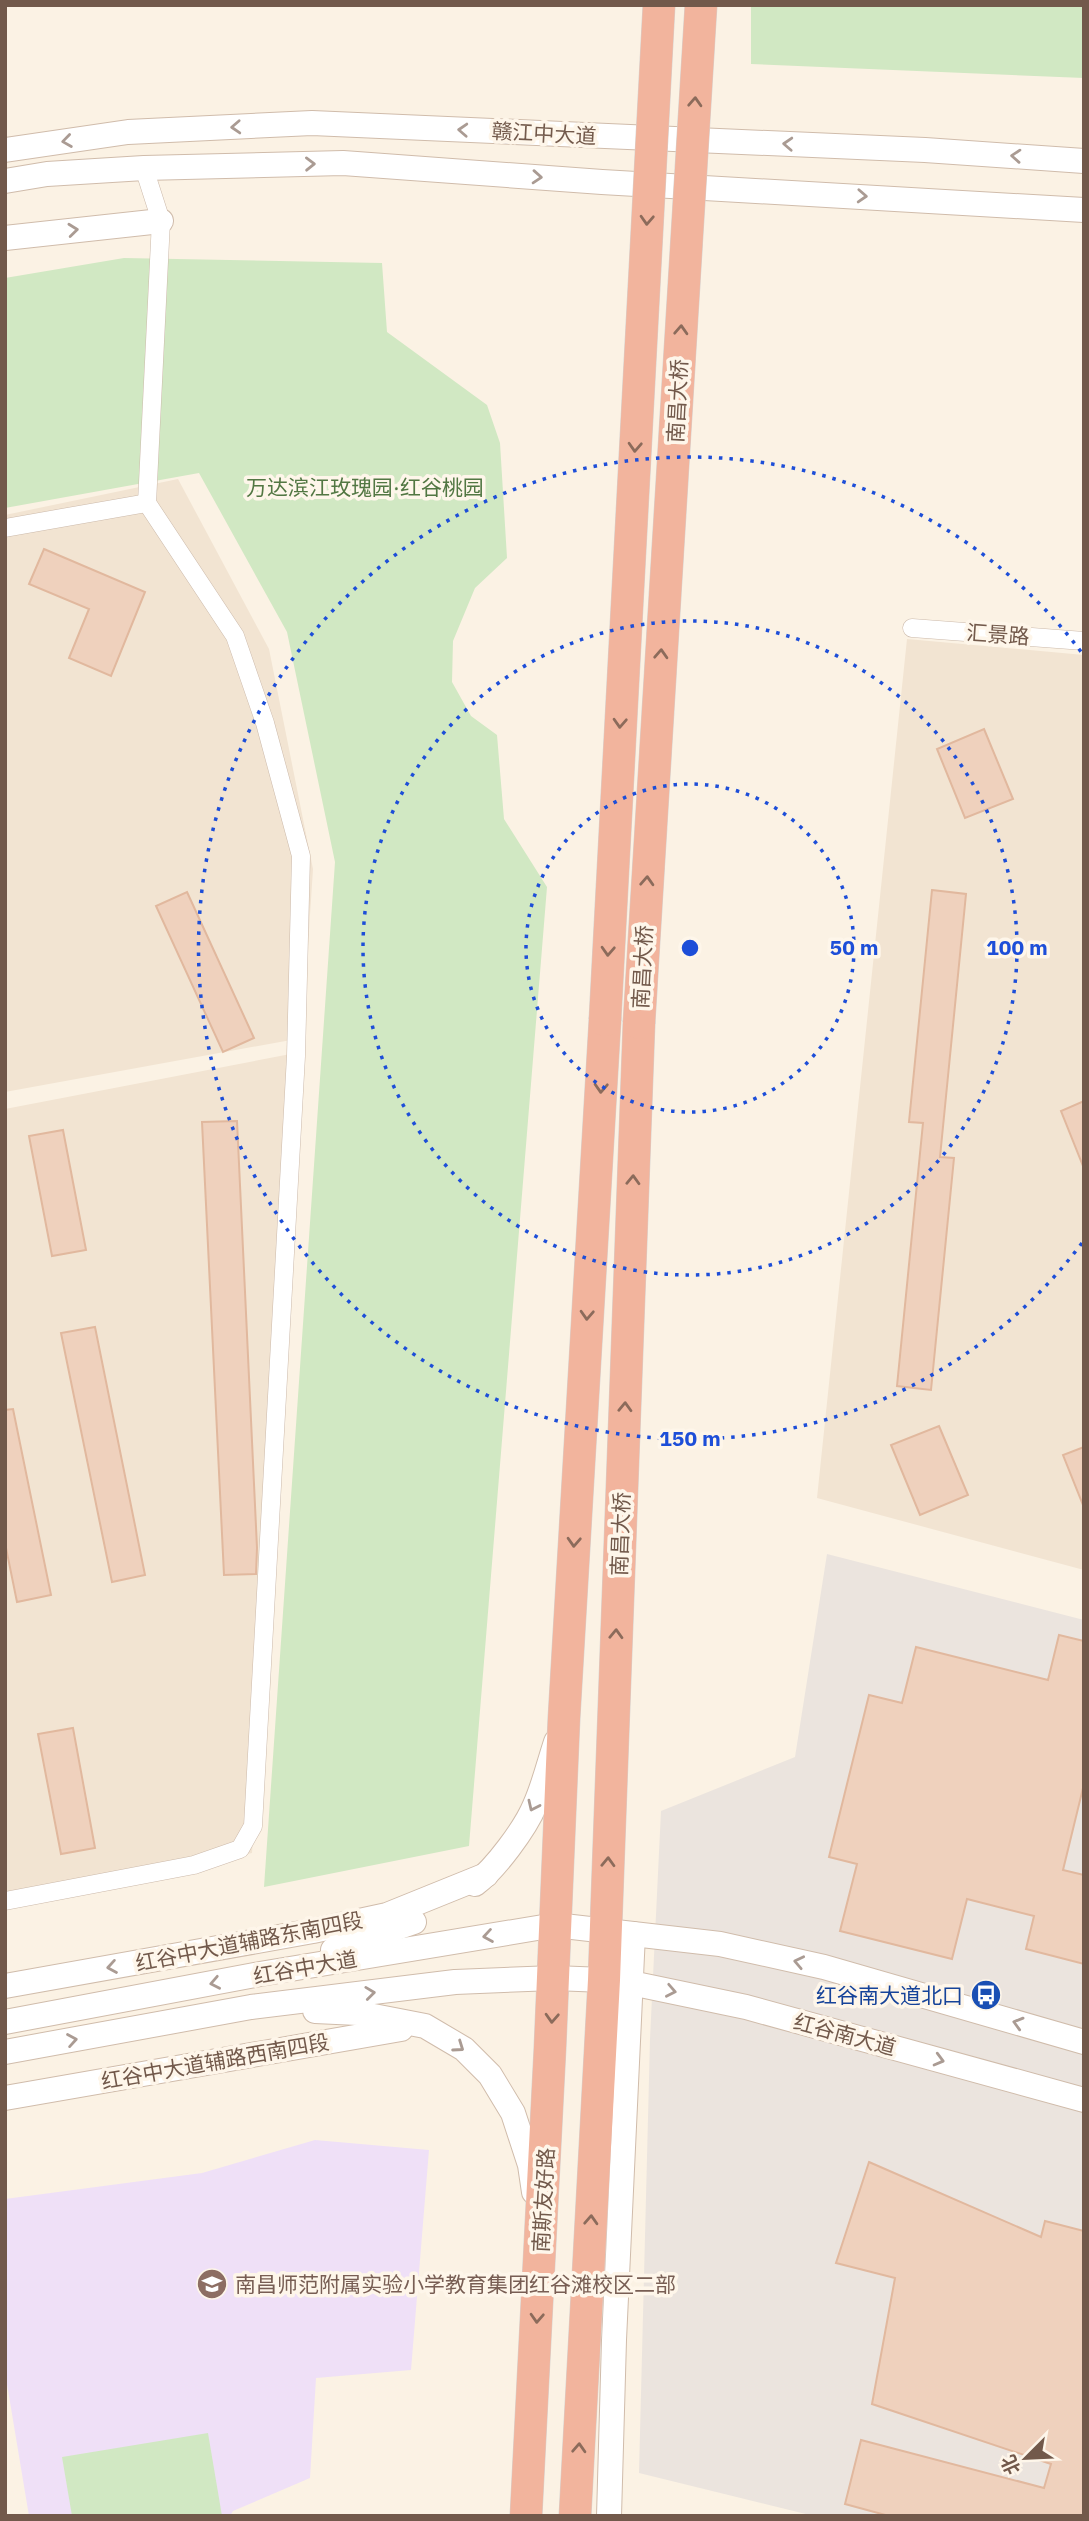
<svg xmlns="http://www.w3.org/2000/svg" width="1089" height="2521" font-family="'IBM Plex Sans','Noto Sans SC',sans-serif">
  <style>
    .residential { fill: #f2e4d2 }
    .industrial { fill: #ebe4de }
    .education { fill: #efe0f7 }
    .green { fill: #d1e8c3 }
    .building { fill: #efd1bd; stroke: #e1b89e; stroke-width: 2 }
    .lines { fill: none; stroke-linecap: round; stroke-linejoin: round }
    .street-casing { stroke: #ccbaab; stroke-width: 19 }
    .secondary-casing { stroke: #d0bcab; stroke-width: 26 }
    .highway-casing { stroke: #d8d1cd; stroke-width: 33 }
    .street { stroke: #fff; stroke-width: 18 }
    .secondary { stroke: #fff; stroke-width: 24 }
    .highway { stroke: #f2b49d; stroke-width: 32 }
    .highway-bridge-casing { stroke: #d8d1cd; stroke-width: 33; stroke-linecap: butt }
    .highway-bridge { stroke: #f2b49d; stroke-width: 32 }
    .oneway { stroke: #8c6b5b }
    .oneway2 { stroke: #aa9b93 }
    .ring { fill: none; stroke: #1d4ed8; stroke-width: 3.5; stroke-dasharray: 3.5 7 }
    .labels { text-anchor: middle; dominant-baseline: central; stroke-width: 7; stroke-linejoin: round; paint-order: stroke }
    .street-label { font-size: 21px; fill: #72594b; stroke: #fef6ea }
    .park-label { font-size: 21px; fill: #527743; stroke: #fef6ea }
    .transit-label { font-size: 21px; fill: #164399; stroke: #fef6ea; text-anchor: end }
    .education-label { font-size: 21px; fill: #785e54; stroke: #fef6ea; text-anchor: start }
    .centre { fill: #1d4ed8; stroke: #fef6ea; stroke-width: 3.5 }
    .ring-label { font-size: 21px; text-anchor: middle; font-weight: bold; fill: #1d4ed8; stroke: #fef6ea; stroke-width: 7; stroke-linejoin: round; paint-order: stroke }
  </style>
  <rect width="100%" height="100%" fill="#fbf2e4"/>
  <!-- residential -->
  <g class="residential">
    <polygon points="178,479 269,649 313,869 302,1038 5,1092 5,515"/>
    <polygon points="907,639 1084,655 1084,1570 817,1498"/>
    <polygon points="301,1052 252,1853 5,1900 5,1109"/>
  </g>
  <!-- industrial -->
  <polygon class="industrial" points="827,1554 1084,1620 1084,2516 814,2516 639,2473 650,2039 661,1811 795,1757"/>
  <!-- education -->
  <polygon class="education" points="315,2140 429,2150 411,2370 316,2378 310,2478 233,2511 230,2516 29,2516 5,2372 5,2199 202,2173"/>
  <!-- green -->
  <g class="green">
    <polygon points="751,5 1084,5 1084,78 751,64"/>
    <polygon points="124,258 382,263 387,332 487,405 500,443 507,558 475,588 453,641 452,682 471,716 497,735 504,819 547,887 469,1846 264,1887 335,862 287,632 199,473 5,508 5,278"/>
    <polygon points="208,2433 222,2516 72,2516 62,2457"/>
  </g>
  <!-- building -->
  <g class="building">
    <polygon points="44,549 145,592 111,676 69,658 89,609 29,584"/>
    <polygon points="984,729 1013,799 965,818 937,749"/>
    <polygon points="932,890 966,894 940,1157 954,1158 931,1390 897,1386 923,1123 909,1122"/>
    <polygon points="187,892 254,1038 223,1052 156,906"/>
    <polygon points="1084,1101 1084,1166 1083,1166 1061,1111"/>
    <polygon points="237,1121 257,1548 256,1574 224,1575 202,1122"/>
    <polygon points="63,1130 86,1250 52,1256 29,1136"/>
    <polygon points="95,1327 145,1575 112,1582 61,1333"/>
    <polygon points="13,1409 51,1595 17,1602 5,1543 5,1410"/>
    <polygon points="939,1426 968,1495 920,1515 891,1445"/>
    <polygon points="1084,1447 1084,1505 1083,1505 1063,1455"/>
    <polygon points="1059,1635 1084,1641 1084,1784 1063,1870 1084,1875 1084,1964 1026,1949 1034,1916 967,1899 952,1959 840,1931 857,1864 829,1857 869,1695 902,1703 916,1647 1048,1680"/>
    <polygon points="73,1728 95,1848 61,1854 38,1734"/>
    <polygon points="869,2162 1041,2237 1045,2221 1084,2231 1084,2516 889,2516 845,2504 861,2440 1044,2488 1051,2464 872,2404 895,2278 836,2263"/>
  </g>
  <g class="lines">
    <!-- street casing -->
    <g class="street-casing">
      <g id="street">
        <polyline points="5,528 147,503"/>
        <polyline points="912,628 1084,641"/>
        <polyline points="5,1901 194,1865 240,1849 253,1826 296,1056 301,856 265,723 235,636 147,503 161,221 144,168"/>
      </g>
    </g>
    <!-- secondary casing -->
    <g class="secondary-casing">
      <g id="secondary">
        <polyline points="5,150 128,132 312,123 925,150 1084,161"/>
        <polyline points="5,181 47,174 144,168 343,163 602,182 1084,210"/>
        <polyline points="5,238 161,221"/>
        <path d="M475,1884C495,1869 525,1829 535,1805C544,1785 549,1763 556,1742"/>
        <polyline points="333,1950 414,1922"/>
        <polyline points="5,1986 313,1931 387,1915 486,1875"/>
        <polyline points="315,2011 358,2013 425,2026 464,2049 490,2075 513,2113 530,2165 534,2192"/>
        <polyline points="5,2022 260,1974 555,1925 720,1944 824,1967 1084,2042"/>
        <polyline points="5,2052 251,2007 455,1982 554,1978 604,1980 631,1983 746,2007 1084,2100"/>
        <polyline points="5,2098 401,2029"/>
        <polyline points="609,2516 614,2340 633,1934"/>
      </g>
    </g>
    <!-- highway casing -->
    <g class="highway-casing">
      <g id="highway">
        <polyline points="526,2516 550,2048 564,1718 605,1020"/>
        <polyline points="575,2516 604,1980 639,1023"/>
      </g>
    </g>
    <!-- street -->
    <use href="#street" class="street"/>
    <!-- secondary -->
    <use href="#secondary" class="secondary"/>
    <!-- highway -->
    <use href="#highway" class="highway"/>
    <!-- highway-bridge casing -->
    <g class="highway-bridge-casing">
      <g id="highway-bridge">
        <polyline points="605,1020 659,5"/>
        <polyline points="639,1023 701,5"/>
      </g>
    </g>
    <!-- highway-bridge -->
    <use href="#highway-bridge" class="highway-bridge"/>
  </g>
  <!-- one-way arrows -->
  <defs><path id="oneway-chevron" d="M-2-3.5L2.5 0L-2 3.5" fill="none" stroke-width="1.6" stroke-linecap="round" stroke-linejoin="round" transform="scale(1.75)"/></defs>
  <g class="oneway">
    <use href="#oneway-chevron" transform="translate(695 102) rotate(-87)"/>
    <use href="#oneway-chevron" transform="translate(647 220) rotate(93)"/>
    <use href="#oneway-chevron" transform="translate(681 330) rotate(-87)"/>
    <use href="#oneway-chevron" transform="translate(635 447) rotate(93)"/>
    <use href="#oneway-chevron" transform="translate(661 654) rotate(-87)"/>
    <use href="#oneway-chevron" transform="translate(620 723) rotate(93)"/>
    <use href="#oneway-chevron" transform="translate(647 881) rotate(-87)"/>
    <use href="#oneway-chevron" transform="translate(608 951) rotate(93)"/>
    <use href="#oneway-chevron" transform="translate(601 1088) rotate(93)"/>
    <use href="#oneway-chevron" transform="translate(633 1180) rotate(-88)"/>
    <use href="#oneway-chevron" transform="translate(587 1315) rotate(93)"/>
    <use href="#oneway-chevron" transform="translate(625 1407) rotate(-88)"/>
    <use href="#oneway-chevron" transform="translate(574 1542) rotate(93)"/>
    <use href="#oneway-chevron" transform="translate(616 1634) rotate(-88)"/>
    <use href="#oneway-chevron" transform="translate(608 1862) rotate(-88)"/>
    <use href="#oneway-chevron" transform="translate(552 2018) rotate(93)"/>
    <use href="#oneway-chevron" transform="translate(591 2220) rotate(-87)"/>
    <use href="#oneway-chevron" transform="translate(537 2318) rotate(93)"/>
    <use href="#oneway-chevron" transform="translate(579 2448) rotate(-87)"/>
  </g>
  <g class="oneway2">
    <use href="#oneway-chevron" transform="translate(236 127) rotate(177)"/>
    <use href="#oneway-chevron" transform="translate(463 130) rotate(-177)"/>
    <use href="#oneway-chevron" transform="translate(67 141) rotate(172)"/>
    <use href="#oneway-chevron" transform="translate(788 144) rotate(-177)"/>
    <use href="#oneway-chevron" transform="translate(1016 156) rotate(-176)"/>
    <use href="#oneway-chevron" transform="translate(310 164) rotate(-1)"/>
    <use href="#oneway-chevron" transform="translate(537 177) rotate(4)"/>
    <use href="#oneway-chevron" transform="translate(862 196) rotate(3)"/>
    <use href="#oneway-chevron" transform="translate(73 230) rotate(-6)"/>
    <use href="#oneway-chevron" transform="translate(533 1806) rotate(115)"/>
    <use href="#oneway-chevron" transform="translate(488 1936) rotate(171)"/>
    <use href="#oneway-chevron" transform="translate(799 1962) rotate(-168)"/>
    <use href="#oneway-chevron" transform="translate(112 1967) rotate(170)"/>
    <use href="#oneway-chevron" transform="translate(215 1983) rotate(169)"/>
    <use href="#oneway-chevron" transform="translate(671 1991) rotate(11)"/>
    <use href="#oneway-chevron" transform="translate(370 1993) rotate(-7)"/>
    <use href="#oneway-chevron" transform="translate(1018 2023) rotate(-164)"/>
    <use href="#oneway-chevron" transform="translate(72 2040) rotate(-10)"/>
    <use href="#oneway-chevron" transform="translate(459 2047) rotate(35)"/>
    <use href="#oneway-chevron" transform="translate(939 2060) rotate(15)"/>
  </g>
  <!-- distance rings -->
  <g class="ring">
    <circle cx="690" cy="948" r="164"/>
    <circle cx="690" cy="948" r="327"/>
    <path d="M1082 1243A491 491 0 1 1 1082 653"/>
  </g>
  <!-- icons -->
  <defs>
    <g id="bus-disc" transform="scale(1.575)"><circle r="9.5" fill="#1a4fb4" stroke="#fef6ea"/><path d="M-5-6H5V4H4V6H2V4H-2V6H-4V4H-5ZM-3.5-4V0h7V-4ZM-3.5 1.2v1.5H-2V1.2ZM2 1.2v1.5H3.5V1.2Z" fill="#fff"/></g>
    <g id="school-disc" transform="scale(1.575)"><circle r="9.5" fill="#8d6e63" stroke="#fef6ea"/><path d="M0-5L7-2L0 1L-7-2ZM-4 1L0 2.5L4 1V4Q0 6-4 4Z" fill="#fff"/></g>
  </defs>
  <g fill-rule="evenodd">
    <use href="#bus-disc" x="986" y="1995"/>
    <use href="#school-disc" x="212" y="2284"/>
  </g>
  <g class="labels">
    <!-- street labels -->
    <g class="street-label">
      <text transform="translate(544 133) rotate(3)">赣江中大道</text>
      <text transform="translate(677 401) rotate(-87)">南昌大桥</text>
      <text transform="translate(998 634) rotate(4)">汇景路</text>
      <text transform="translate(642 967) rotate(-87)">南昌大桥</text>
      <text transform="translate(620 1534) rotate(-88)">南昌大桥</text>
      <text transform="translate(249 1941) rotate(-11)">红谷中大道辅路东南四段</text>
      <text transform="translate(305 1967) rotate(-10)">红谷中大道</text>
      <text transform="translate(845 2034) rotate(15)">红谷南大道</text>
      <text transform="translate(215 2061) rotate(-10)">红谷中大道辅路西南四段</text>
      <text transform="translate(543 2200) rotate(-87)">南斯友好路</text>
    </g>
    <!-- park labels -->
    <g class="park-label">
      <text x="365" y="487">万达滨江玫瑰园·红谷桃园</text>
    </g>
    <!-- transit labels -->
    <g class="transit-label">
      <text x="963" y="1995">红谷南大道北口</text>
    </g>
    <!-- education labels -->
    <g class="education-label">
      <text x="235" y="2284">南昌师范附属实验小学教育集团红谷滩校区二部</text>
    </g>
  </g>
  <circle cx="690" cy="948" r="10" class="centre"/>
  <g class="ring-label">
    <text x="854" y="955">50 m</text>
    <text x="1017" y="955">100 m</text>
    <text x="690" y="1446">150 m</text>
  </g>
  <!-- border -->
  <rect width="1089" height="2521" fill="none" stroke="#72594b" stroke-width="14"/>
  <!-- north arrow -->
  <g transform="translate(1026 2458) rotate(246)" stroke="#fef6ea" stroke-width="5" paint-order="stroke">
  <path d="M0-5L12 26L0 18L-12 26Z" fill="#72594b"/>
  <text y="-10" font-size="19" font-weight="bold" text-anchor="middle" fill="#72594b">北</text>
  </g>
</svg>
